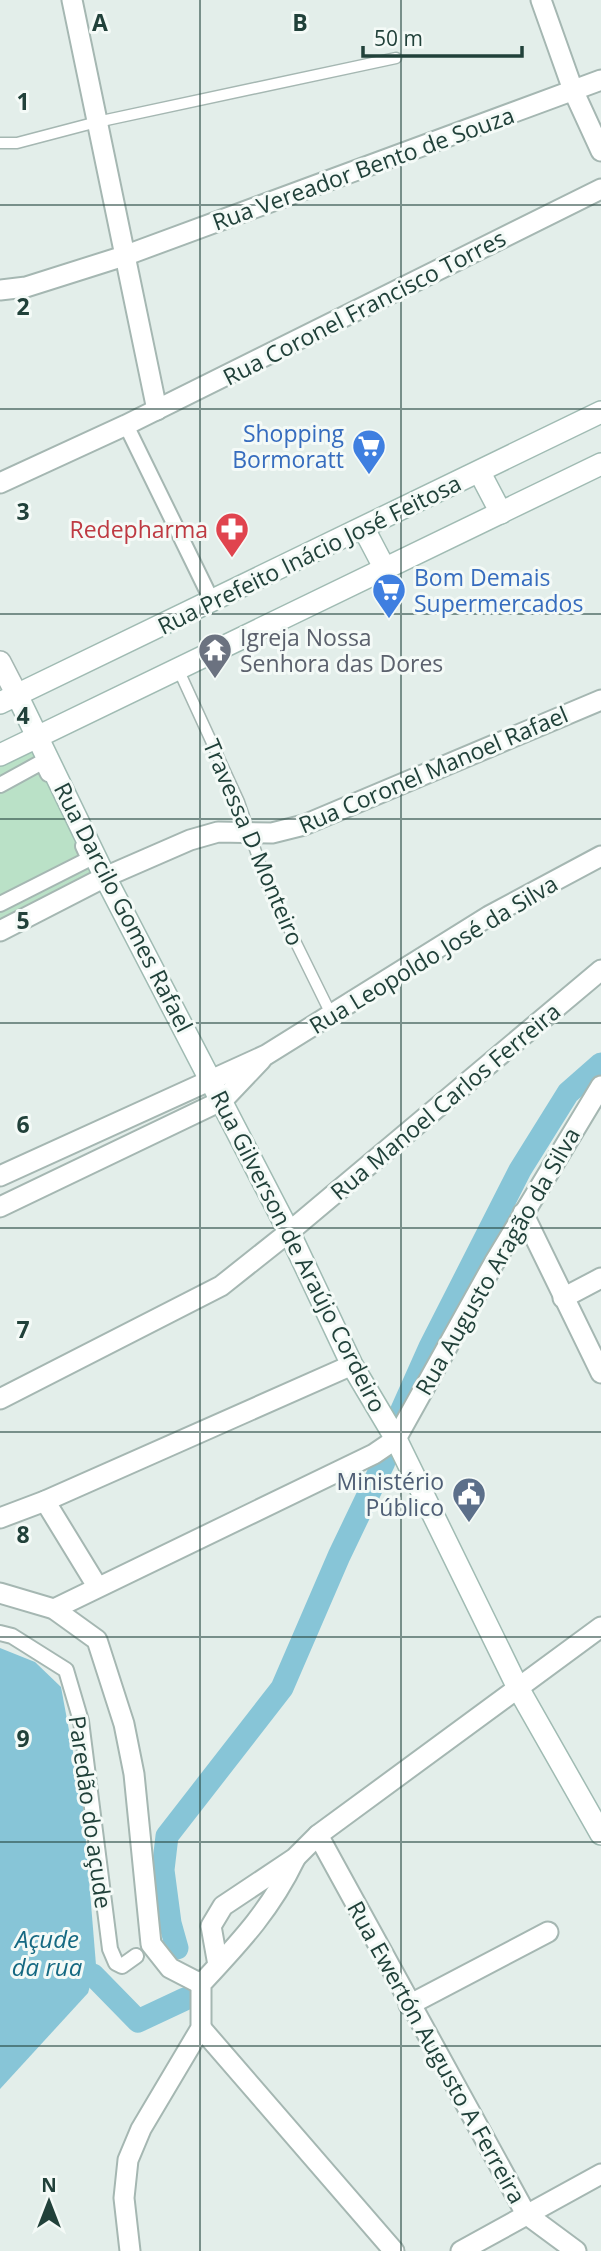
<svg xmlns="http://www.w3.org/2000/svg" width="601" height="2251" font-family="'Open Sans',sans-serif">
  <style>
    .green { fill: #bae1c7 }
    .water { fill: #87c5d7 }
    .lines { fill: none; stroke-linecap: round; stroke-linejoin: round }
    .canal { stroke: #87c5d7; stroke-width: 23 }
    .service-casing { stroke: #a5b7b2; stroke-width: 13 }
    .pedestrian-casing { stroke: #a5b7b2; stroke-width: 18 }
    .minor-casing { stroke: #a5b7b2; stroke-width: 23 }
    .tertiary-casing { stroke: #a5b7b2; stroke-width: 24 }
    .secondary-casing { stroke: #a0bbb3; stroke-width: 24 }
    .service { stroke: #fff; stroke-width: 10 }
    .pedestrian { stroke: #fff; stroke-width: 14 }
    .minor { stroke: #fff; stroke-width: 19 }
    .tertiary { stroke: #fff; stroke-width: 21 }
    .secondary { stroke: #fff; stroke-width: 21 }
    .grid { fill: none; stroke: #21413a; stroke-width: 2; stroke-opacity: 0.55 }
    .labels { text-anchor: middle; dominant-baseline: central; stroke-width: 6; stroke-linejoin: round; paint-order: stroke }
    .street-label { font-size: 23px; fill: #21413a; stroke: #f4faf7 }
    .shop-label { font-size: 23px; fill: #366cbe; stroke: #f4faf7; text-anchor: end }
    .health-label { font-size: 23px; fill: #be3a42; stroke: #f4faf7; text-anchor: end }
    .worship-label { font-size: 23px; fill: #5b616d; stroke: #f4faf7; text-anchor: start }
    .service-label { font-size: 23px; fill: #4e5e75; stroke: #f4faf7; text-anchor: end }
    .water-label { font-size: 24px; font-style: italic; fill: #156982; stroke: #f4faf7 }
    .grid-label { font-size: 23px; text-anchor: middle; font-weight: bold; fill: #21413a; stroke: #f4faf7; stroke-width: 6; stroke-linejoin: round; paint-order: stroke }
  </style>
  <rect width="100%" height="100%" fill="#e3eeea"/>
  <!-- green -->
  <polygon class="green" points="36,749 96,875 0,923 0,767"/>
  <!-- water -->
  <polygon class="water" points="0,1648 35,1662 61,1687 83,1806 96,1965 88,1993 0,2089"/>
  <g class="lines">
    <!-- canal -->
    <g class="canal">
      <polyline points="401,1412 430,1347 520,1170 568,1093 601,1064"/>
      <polyline points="177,1948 170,1923 163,1870 167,1836 282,1688 339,1556 384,1462"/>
      <polyline points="93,1975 138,2021 185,1999"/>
    </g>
    <!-- service casing -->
    <g class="service-casing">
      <g id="service">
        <polyline points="0,143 17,143 97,122 396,58"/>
        <polyline points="179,671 239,802 267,884 330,1012"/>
      </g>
    </g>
    <!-- pedestrian casing -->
    <g class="pedestrian-casing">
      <g id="pedestrian">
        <polyline points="126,425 212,601"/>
        <polyline points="0,785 42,762 48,774"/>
        <polyline points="0,904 89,859 83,846"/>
        <polyline points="0,1633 12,1636 66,1670 81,1721 110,1949 116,1963 122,1966 136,1956"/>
      </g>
    </g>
    <!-- minor casing -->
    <g class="minor-casing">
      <g id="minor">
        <polyline points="72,0 157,410"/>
        <polyline points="541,0 573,90 601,151"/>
        <polyline points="0,290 26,287 124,256 601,80"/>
        <polyline points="0,483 126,425 601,189"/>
        <polyline points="0,931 105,877 190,840 218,832 272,833 304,825 601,700"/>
        <polyline points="0,1176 266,1055 489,916 601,856"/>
        <polyline points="0,1207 223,1100 261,1060"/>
        <polyline points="523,1213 601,1373"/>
        <polyline points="563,1298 601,1278"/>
        <polyline points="0,1399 221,1286 289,1232 601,970"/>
        <polyline points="45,1501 97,1586"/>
        <polyline points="0,1518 45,1501 352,1365"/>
        <polyline points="0,1593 54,1609 97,1640 124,1724 134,1774 151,1944 170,1968 201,1984"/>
        <polyline points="54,1609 374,1454 396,1439 494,1263 601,1086"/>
        <polyline points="318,1835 526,2214 576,2251"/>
        <polyline points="218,1965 211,1926 223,1906 295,1858 318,1835 601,1627"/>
        <polyline points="409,2005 548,1932"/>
        <polyline points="201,2028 394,2251"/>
        <path d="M130,2251L124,2198L128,2160L141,2129L201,2028V1984C239,1943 270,1911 295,1859"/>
        <polyline points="461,2251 601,2174"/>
      </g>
    </g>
    <!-- tertiary casing -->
    <g class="tertiary-casing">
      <polyline id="tertiary" points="0,662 17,695"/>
    </g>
    <!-- secondary casing -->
    <g class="secondary-casing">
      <g id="secondary">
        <polyline points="480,473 501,513"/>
        <polyline points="364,529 385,569"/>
        <polyline points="17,695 105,877 289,1232 352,1365 396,1439 518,1688 601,1834"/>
        <polyline points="0,703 601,412"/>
        <polyline points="0,755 601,464"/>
      </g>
    </g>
    <!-- service -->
    <use href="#service" class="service"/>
    <!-- pedestrian -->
    <use href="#pedestrian" class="pedestrian"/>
    <!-- minor -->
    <use href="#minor" class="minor"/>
    <!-- tertiary -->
    <use href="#tertiary" class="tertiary"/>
    <!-- secondary -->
    <use href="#secondary" class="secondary"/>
  </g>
  <!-- grid -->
  <path class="grid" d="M200,0V2251M401,0V2251M0,205H601M0,409H601M0,614H601M0,819H601M0,1023H601M0,1228H601M0,1432H601M0,1637H601M0,1842H601M0,2046H601"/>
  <!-- icons -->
  <defs>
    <g id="supermarket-pin" transform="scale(1.75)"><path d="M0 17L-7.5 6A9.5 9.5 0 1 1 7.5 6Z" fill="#3f7fe0" stroke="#f4faf7"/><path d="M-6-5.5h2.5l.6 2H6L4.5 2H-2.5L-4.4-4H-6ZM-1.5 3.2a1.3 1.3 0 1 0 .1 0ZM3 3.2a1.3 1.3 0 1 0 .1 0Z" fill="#fff"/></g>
    <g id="pharmacy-pin" transform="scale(1.75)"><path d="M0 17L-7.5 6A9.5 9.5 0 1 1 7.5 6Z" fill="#e0444e" stroke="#f4faf7"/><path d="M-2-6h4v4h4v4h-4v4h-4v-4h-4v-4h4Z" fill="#fff"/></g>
    <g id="temple-pin" transform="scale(1.75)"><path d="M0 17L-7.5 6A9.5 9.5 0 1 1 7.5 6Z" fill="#6b7280" stroke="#f4faf7"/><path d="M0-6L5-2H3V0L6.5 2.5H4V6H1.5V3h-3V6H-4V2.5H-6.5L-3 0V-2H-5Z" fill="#fff"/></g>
    <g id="civic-pin" transform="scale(1.75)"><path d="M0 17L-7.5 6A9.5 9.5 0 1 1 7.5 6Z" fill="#5c6f8a" stroke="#f4faf7"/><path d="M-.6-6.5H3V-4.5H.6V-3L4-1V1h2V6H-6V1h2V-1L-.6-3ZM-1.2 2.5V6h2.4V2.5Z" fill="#fff"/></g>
  </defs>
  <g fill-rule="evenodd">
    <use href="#supermarket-pin" x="369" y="446"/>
    <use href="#pharmacy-pin" x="232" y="529"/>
    <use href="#supermarket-pin" x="389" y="590"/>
    <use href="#temple-pin" x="215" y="650"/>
    <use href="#civic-pin" x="469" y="1494"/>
  </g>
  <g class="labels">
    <!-- street labels -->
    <g class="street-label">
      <text transform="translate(363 168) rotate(-20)">Rua Vereador Bento de Souza</text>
      <text transform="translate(364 307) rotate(-27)">Rua Coronel Francisco Torres</text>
      <text transform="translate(309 554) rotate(-26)">Rua Prefeito Inácio José Feitosa</text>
      <text transform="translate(433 769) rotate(-23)">Rua Coronel Manoel Rafael</text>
      <text transform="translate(254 842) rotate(67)">Travessa D Monteiro</text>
      <text transform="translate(124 907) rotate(63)">Rua Darcilo Gomes Rafael</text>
      <text transform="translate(433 954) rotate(-31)">Rua Leopoldo José da Silva</text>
      <text transform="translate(445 1101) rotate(-40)">Rua Manoel Carlos Ferreira</text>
      <text transform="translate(299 1251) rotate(63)">Rua Gilverson de Araújo Cordeiro</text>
      <text transform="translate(497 1261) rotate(-60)">Rua Augusto Aragão da Silva</text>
      <text transform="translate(91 1812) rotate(82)">Paredão do açude</text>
      <text transform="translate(437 2052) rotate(61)">Rua Ewertón Augusto A Ferreira</text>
    </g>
    <!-- shop labels -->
    <g class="shop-label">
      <text x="344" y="433">Shopping<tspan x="344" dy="26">Bormoratt</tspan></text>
      <text x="414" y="577" text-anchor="start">Bom Demais<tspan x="414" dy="26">Supermercados</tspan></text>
    </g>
    <!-- health labels -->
    <g class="health-label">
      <text x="208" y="529">Redepharma</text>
    </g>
    <!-- worship labels -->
    <g class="worship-label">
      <text x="240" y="637">Igreja Nossa<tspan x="240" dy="26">Senhora das Dores</tspan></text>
    </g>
    <!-- service labels -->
    <g class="service-label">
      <text x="444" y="1481">Ministério<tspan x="444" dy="26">Público</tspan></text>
    </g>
    <!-- water labels -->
    <g class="water-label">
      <text x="47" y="1938">Açude<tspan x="47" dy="28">da rua</tspan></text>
    </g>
  </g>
  <g class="grid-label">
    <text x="100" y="31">A</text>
    <text x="300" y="31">B</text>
    <text x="23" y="110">1</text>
    <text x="23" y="315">2</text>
    <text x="23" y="520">3</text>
    <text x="23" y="724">4</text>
    <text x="23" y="929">5</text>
    <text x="23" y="1133">6</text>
    <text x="23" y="1338">7</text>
    <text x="23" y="1543">8</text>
    <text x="23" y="1747">9</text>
  </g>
  <!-- north arrow -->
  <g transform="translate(49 2202)" stroke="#f4faf7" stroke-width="5" paint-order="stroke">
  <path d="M0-5L12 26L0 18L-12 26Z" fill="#21413a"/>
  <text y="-10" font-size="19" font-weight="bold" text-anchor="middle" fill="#21413a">N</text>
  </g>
  <!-- scale -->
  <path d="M363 46v10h159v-10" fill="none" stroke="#21413a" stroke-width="3.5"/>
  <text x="374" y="46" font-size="21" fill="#21413a" stroke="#f4faf7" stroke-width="5" paint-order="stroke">50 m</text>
</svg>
